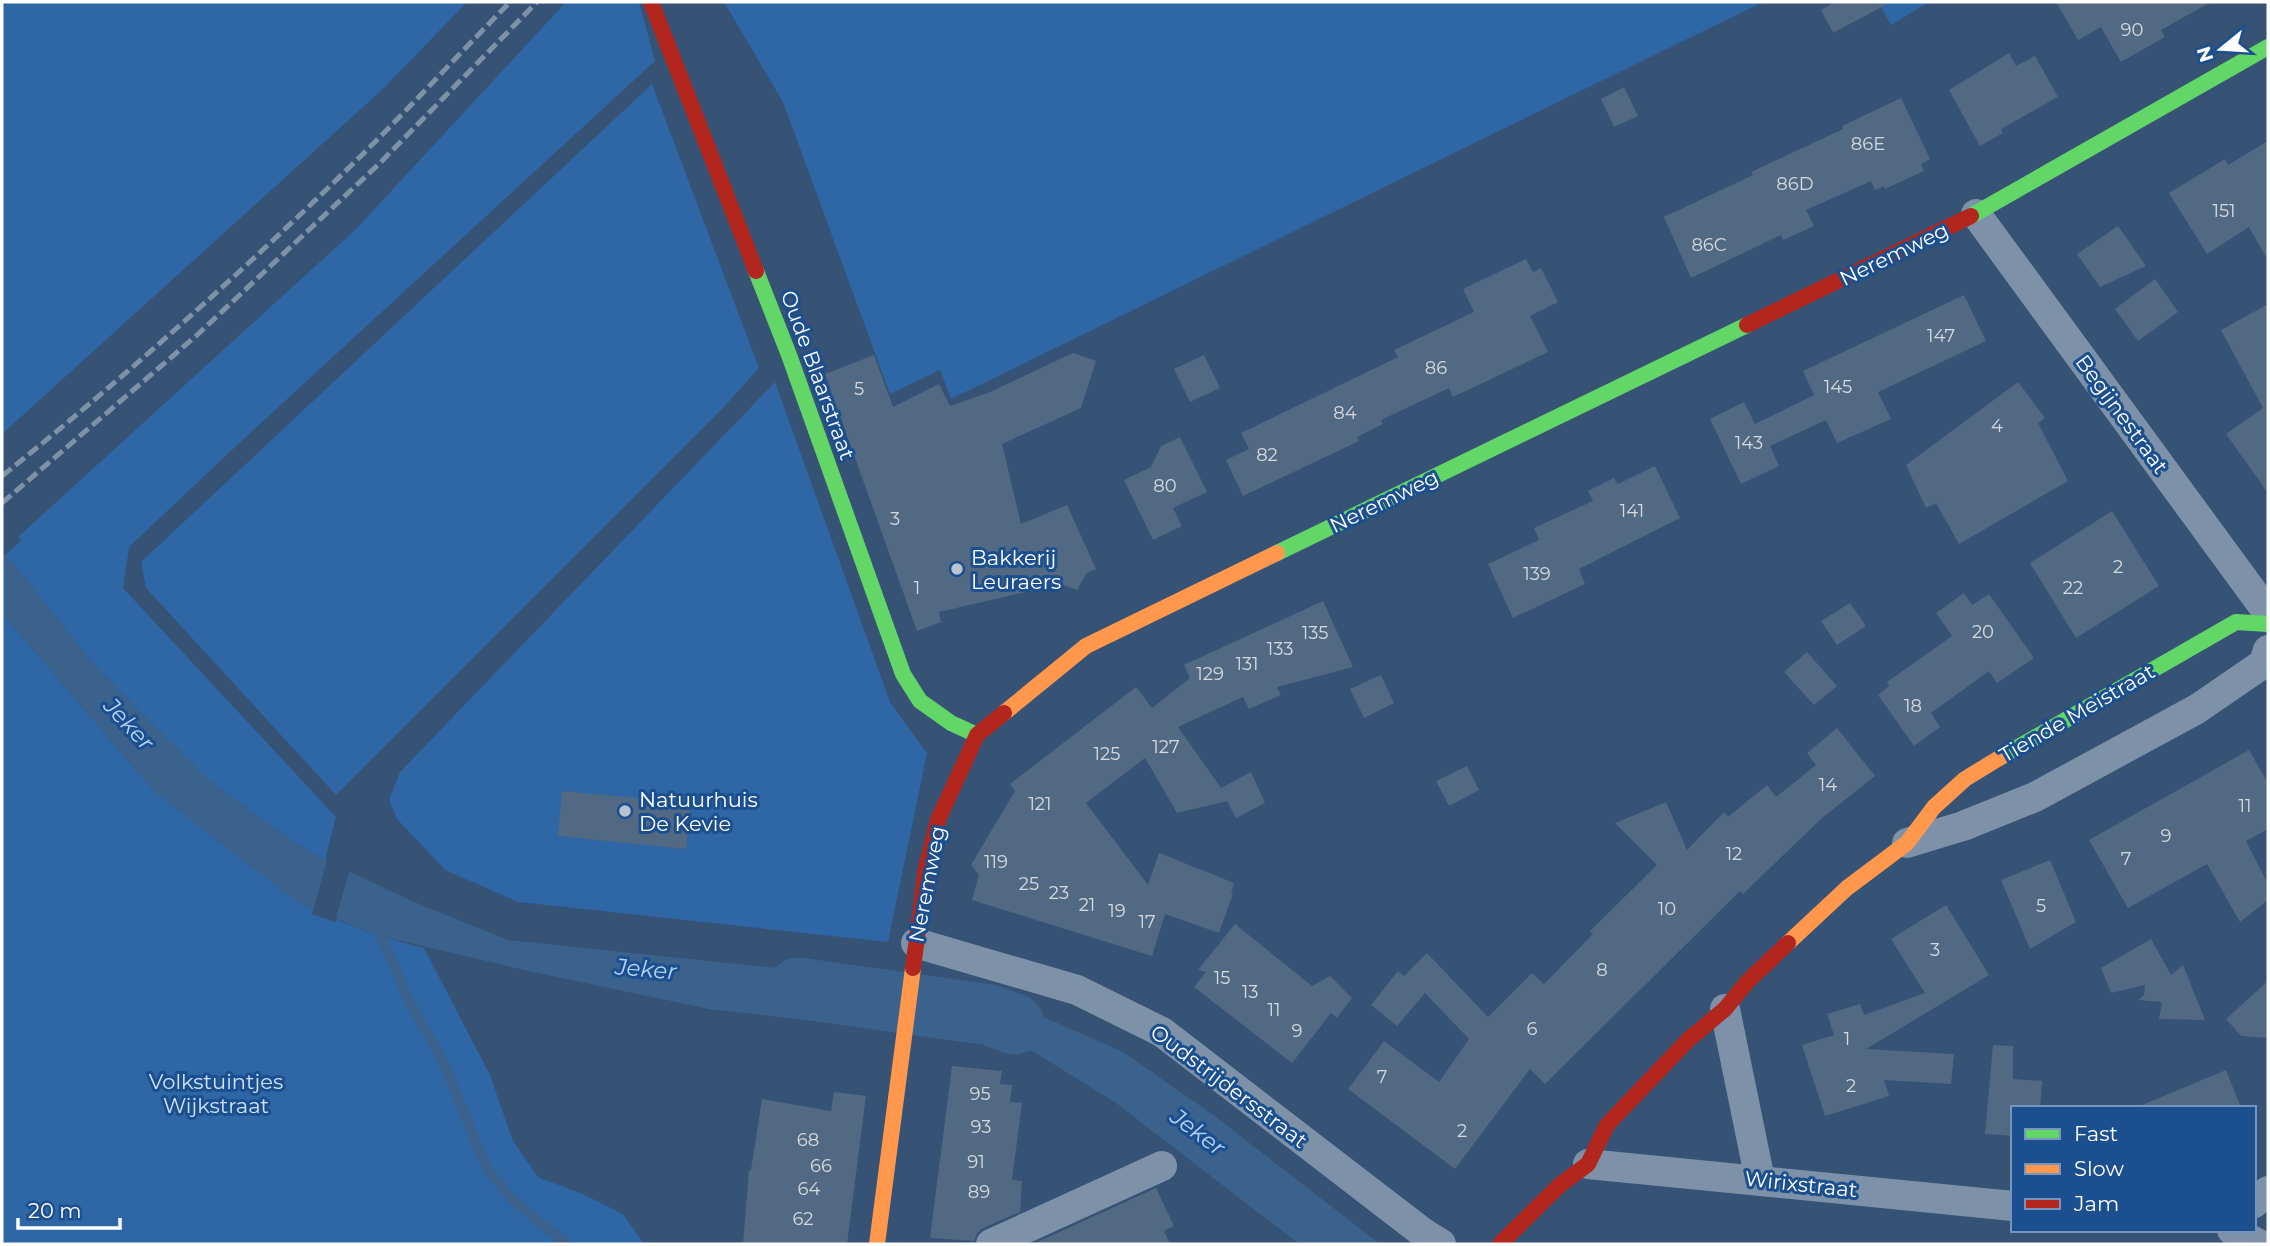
<svg xmlns="http://www.w3.org/2000/svg" width="2270" height="1246" font-family="Montserrat,sans-serif">
  <style>
    .green { fill: #2f66a5 }
    .water { fill: #3b618d }
    .pier { fill: #365274 }
    .lines { fill: none; stroke-linecap: round; stroke-linejoin: round }
    .stream { stroke: #3b618d; stroke-width: 10 }
    .river { stroke: #3b618d; stroke-width: 61 }
    .building { fill: #526984 }
    .street { stroke: #7d92a8; stroke-width: 30 }
    .fast { stroke: #63d668; stroke-width: 16 }
    .slow { stroke: #ff974d; stroke-width: 16 }
    .jam { stroke: #b3261e; stroke-width: 16 }
    .rail { stroke: #7e92a7; stroke-width: 5; stroke-dasharray: 12 5; stroke-linecap: butt }
    .poi-dot { fill: #b9c2ce; stroke: #1b4f8f; stroke-width: 2.5 }
    .labels { text-anchor: middle; dominant-baseline: central; stroke-width: 6; stroke-linejoin: round; paint-order: stroke }
    .number-label { font-size: 18px; fill: #d4dae0 }
    .street-label { font-size: 21px; fill: #fff; stroke: #1b4f8f }
    .poi-label { font-size: 21px; fill: #fff; stroke: #1b4f8f; text-anchor: start }
    .park-label { font-size: 21px; fill: #cfe3fa; stroke: #1b4f8f }
    .water-label { font-size: 23px; font-style: italic; fill: #b5d3f5; stroke: #1b4f8f }
  </style>
  <rect width="100%" height="100%" fill="#365274"/>
  <!-- green -->
  <g class="green">
    <polygon points="2,2 467,2 383,89 2,434"/>
    <polygon points="566,2 639,2 655,61 248,435 129,547 123,588 336,817 325,860 289,839 209,781 91,662 6,554 21,541 18,537 356,229"/>
    <polygon points="724,2 1763,2 951,399 940,370 890,394 783,102"/>
    <polygon points="1878,2 1929,2 1891,25"/>
    <polygon points="652,84 759,368 723,408 336,795 146,588 141,562"/>
    <polygon points="775,382 890,702 927,753 888,942 518,902 445,870 397,819 389,800 400,772"/>
    <polygon points="2,613 155,792 320,913 379,936 424,948 490,1075 513,1141 538,1177 585,1195 623,1214 644,1244 2,1244"/>
  </g>
  <!-- water -->
  <g class="water">
    <polygon points="6,554 91,662 209,781 289,839 325,860 412,901 508,940 881,979 877,1028 709,1009 533,972 379,936 298,903 155,792 2,613 2,557"/>
    <polygon points="937,978 1010,1002 1123,1052 1212,1114 1380,1244 1299,1244 1116,1103 1034,1052 932,1022"/>
  </g>
  <!-- pier -->
  <polygon class="pier" points="328,857 350,868 335,922 312,914"/>
  <g class="lines">
    <!-- stream -->
    <polyline class="stream" points="376,926 408,998 445,1066 486,1167 512,1200 567,1244"/>
    <!-- river -->
    <polyline class="river" points="798,988 990,1015 1014,1024"/>
  </g>
  <!-- building -->
  <g class="building">
    <polygon points="1835,2 1891,2 1833,33 1821,10"/>
    <polygon points="2056,2 2211,2 2161,30 2165,37 2121,62 2101,27 2078,40"/>
    <polygon points="2009,53 2016,66 2035,56 2058,97 2001,129 2003,133 1980,146 1949,90"/>
    <polygon points="1624,87 1638,116 1614,127 1601,99"/>
    <polygon points="1901,98 1930,159 1921,164 1924,171 1885,189 1884,186 1875,190 1871,181 1806,210 1814,226 1783,240 1781,235 1691,278 1664,217 1753,175 1751,172 1843,129 1842,126"/>
    <polygon points="2268,141 2268,260 2249,227 2207,254 2169,193 2225,159 2228,165"/>
    <polygon points="2118,226 2146,266 2100,287 2077,254"/>
    <polygon points="1526,259 1533,272 1541,268 1558,302 1530,316 1548,352 1453,397 1449,388 1381,420 1383,424 1357,437 1359,441 1243,496 1226,460 1249,449 1241,433 1398,357 1394,350 1474,312 1463,289"/>
    <polygon points="2155,279 2178,312 2138,341 2115,309"/>
    <polygon points="1964,295 1986,341 1878,392 1891,419 1837,443 1826,420 1770,446 1779,466 1741,484 1710,419 1744,402 1755,424 1814,395 1803,371"/>
    <polygon points="2268,304 2268,493 2226,434 2263,408 2221,330"/>
    <polygon points="1073,353 1096,361 1081,408 1002,444 1021,524 1067,505 1096,569 1087,573 1077,590 1061,584 939,612 941,622 917,631 825,374 874,355 893,407 939,384 950,406 990,392"/>
    <polygon points="1204,355 1220,388 1190,402 1174,369"/>
    <polygon points="2018,382 2045,418 2038,423 2068,481 1959,544 1936,503 1926,508 1906,465"/>
    <polygon points="1180,437 1207,492 1173,508 1182,526 1153,540 1124,480 1151,467 1161,446"/>
    <polygon points="1655,466 1680,518 1579,569 1585,584 1513,618 1488,564 1539,540 1534,528 1593,501 1588,491 1614,478 1618,484"/>
    <polygon points="2112,511 2159,586 2076,638 2030,563"/>
    <polygon points="1964,593 1972,605 1989,594 2034,658 1997,683 1989,671 1931,713 1940,727 1914,746 1878,695 1889,686 1887,682 1952,636 1936,613"/>
    <polygon points="1323,601 1353,667 1277,687 1281,695 1249,709 1243,697 1178,727 1221,788 1251,772 1265,803 1236,818 1227,801 1177,813 1145,758 1086,803 1148,885 1159,853 1234,883 1231,892 1233,893 1219,933 1165,914 1152,956 972,900 979,875 971,865 1015,791 1010,784 1136,687 1152,708 1190,678 1184,665"/>
    <polygon points="1850,603 1866,626 1837,645 1821,621"/>
    <polygon points="1807,652 1837,686 1814,705 1784,672"/>
    <polygon points="1381,675 1394,703 1364,718 1350,689"/>
    <polygon points="1837,728 1875,776 1822,818 1743,894 1740,891 1545,1084 1530,1069 1455,1169 1348,1089 1384,1041 1439,1082 1469,1039 1425,993 1397,1026 1371,1005 1398,971 1404,976 1427,953 1488,1017 1532,973 1544,984 1593,934 1590,931 1657,865 1615,823 1666,802 1687,850 1724,812 1728,817 1767,785 1776,797 1816,765 1807,753"/>
    <polygon points="2249,750 2268,783 2268,829 2246,841 2268,884 2268,900 2240,922 2207,864 2128,908 2089,840"/>
    <polygon points="1467,766 1479,790 1449,806 1436,781"/>
    <polygon points="562,791 691,803 686,849 558,836"/>
    <polygon points="2050,860 2076,922 2030,949 2001,880"/>
    <polygon points="1946,905 1989,975 1866,1049 1954,1054 1951,1084 1884,1080 1889,1096 1825,1116 1802,1045 1834,1035 1827,1014 1860,1004 1864,1015 1925,993 1891,939"/>
    <polygon points="1235,924 1312,986 1330,976 1352,998 1337,1018 1331,1013 1292,1063 1194,987 1206,972 1198,970"/>
    <polygon points="2151,939 2171,975 2183,965 2205,1020 2159,1019 2162,1002 2138,1000 2144,995 2145,985 2111,993 2101,968"/>
    <polygon points="2268,981 2268,1038 2241,1036 2226,1019"/>
    <polygon points="1993,1045 2013,1046 2013,1079 2042,1081 2040,1108 2013,1108 2013,1136 1985,1134"/>
    <polygon points="952,1066 1002,1071 1000,1084 1012,1085 1010,1102 1022,1103 1012,1180 1022,1181 1020,1212 983,1228 977,1233 974,1241 930,1238"/>
    <polygon points="2226,1070 2241,1108 2137,1108 2137,1107"/>
    <polygon points="834,1092 866,1096 847,1244 743,1244 749,1170 751,1170 762,1099 831,1111"/>
    <polygon points="1156,1188 1174,1226 1164,1231 1170,1244 1033,1244"/>
  </g>
  <g class="lines">
    <!-- street -->
    <g class="street">
      <polyline points="1976,214 2268,613"/>
      <polyline points="1907,843 1963,826 2035,797 2197,709 2264,663 2268,650"/>
      <polyline points="916,943 1077,990 1162,1032 1422,1232 1441,1244"/>
      <polyline points="1725,1009 1760,1180"/>
      <polyline points="1588,1164 2013,1206"/>
      <polyline points="2254,1203 2268,1191"/>
      <polyline points="2232,1230 2259,1244"/>
      <polyline points="991,1244 1162,1166"/>
    </g>
    <!-- fast -->
    <g class="fast">
      <polyline points="1971,216 2268,47"/>
      <polyline points="756,271 789,355 903,674 920,701 951,723 977,735"/>
      <polyline points="1277,553 1747,325"/>
      <polyline points="2001,757 2236,622 2268,624"/>
    </g>
    <!-- slow -->
    <g class="slow">
      <polyline points="1004,713 1086,646 1277,553"/>
      <polyline points="1788,943 1847,888 1907,843 1934,807 1965,779 2001,757"/>
      <polyline points="877,1244 913,968"/>
    </g>
    <!-- jam -->
    <g class="jam">
      <polyline points="651,2 756,271"/>
      <polyline points="1747,325 1971,216"/>
      <polyline points="913,968 926,868 938,820 977,735 1004,713"/>
      <polyline points="1500,1244 1560,1185 1588,1164 1607,1125 1688,1040 1725,1009 1747,982 1788,943"/>
    </g>
    <!-- rail -->
    <g class="rail">
      <path d="M2,476C129,374 250,265 366,151C415,102 462,51 510,2"/>
      <polyline points="2,503 196,336 380,163 537,2"/>
    </g>
  </g>
  <!-- markers -->
  <g class="poi-dot">
    <circle cx="957" cy="569" r="7"/>
    <circle cx="625" cy="811" r="7"/>
  </g>
  <g class="labels">
    <!-- number labels -->
    <g class="number-label">
      <text x="2132" y="30">90</text>
      <text x="1868" y="144">86E</text>
      <text x="1795" y="184">86D</text>
      <text x="2224" y="211">151</text>
      <text x="1709" y="245">86C</text>
      <text x="1941" y="336">147</text>
      <text x="1436" y="368">86</text>
      <text x="1838" y="387">145</text>
      <text x="859" y="389">5</text>
      <text x="1345" y="413">84</text>
      <text x="1997" y="426">4</text>
      <text x="1749" y="443">143</text>
      <text x="1267" y="455">82</text>
      <text x="1165" y="486">80</text>
      <text x="1632" y="511">141</text>
      <text x="895" y="519">3</text>
      <text x="2118" y="567">2</text>
      <text x="1537" y="574">139</text>
      <text x="917" y="588">1</text>
      <text x="2073" y="588">22</text>
      <text x="1983" y="632">20</text>
      <text x="1315" y="633">135</text>
      <text x="1280" y="649">133</text>
      <text x="1247" y="664">131</text>
      <text x="1210" y="674">129</text>
      <text x="1913" y="706">18</text>
      <text x="1166" y="747">127</text>
      <text x="1107" y="754">125</text>
      <text x="1828" y="785">14</text>
      <text x="1040" y="804">121</text>
      <text x="2245" y="806">11</text>
      <text x="2166" y="836">9</text>
      <text x="1734" y="854">12</text>
      <text x="2126" y="859">7</text>
      <text x="996" y="862">119</text>
      <text x="1029" y="884">25</text>
      <text x="1059" y="893">23</text>
      <text x="1087" y="905">21</text>
      <text x="2041" y="906">5</text>
      <text x="1667" y="909">10</text>
      <text x="1117" y="911">19</text>
      <text x="1147" y="922">17</text>
      <text x="1935" y="950">3</text>
      <text x="1602" y="970">8</text>
      <text x="1222" y="978">15</text>
      <text x="1250" y="992">13</text>
      <text x="1274" y="1010">11</text>
      <text x="1532" y="1029">6</text>
      <text x="1297" y="1031">9</text>
      <text x="1847" y="1039">1</text>
      <text x="1382" y="1077">7</text>
      <text x="1851" y="1086">2</text>
      <text x="980" y="1094">95</text>
      <text x="981" y="1127">93</text>
      <text x="1462" y="1131">2</text>
      <text x="808" y="1140">68</text>
      <text x="976" y="1162">91</text>
      <text x="821" y="1166">66</text>
      <text x="809" y="1189">64</text>
      <text x="979" y="1192">89</text>
      <text x="803" y="1219">62</text>
    </g>
    <!-- street labels -->
    <g class="street-label">
      <text transform="translate(1894 254) rotate(-26)">Neremweg</text>
      <text transform="translate(818 375) rotate(70)">Oude Blaarstraat</text>
      <text transform="translate(2122 414) rotate(54)">Begijnestraat</text>
      <text transform="translate(1384 501) rotate(-26)">Neremweg</text>
      <text transform="translate(2077 713) rotate(-30)">Tiende Meistraat</text>
      <text transform="translate(927 884) rotate(-79)">Neremweg</text>
      <text transform="translate(1229 1086) rotate(37)">Oudstrijdersstraat</text>
      <text transform="translate(1801 1184) rotate(6)">Wirixstraat</text>
    </g>
    <!-- poi labels -->
    <g class="poi-label">
      <text x="971" y="557">Bakkerij<tspan x="971" dy="24">Leuraers</tspan></text>
      <text x="639" y="799">Natuurhuis<tspan x="639" dy="24">De Kevie</tspan></text>
    </g>
    <!-- park labels -->
    <g class="park-label">
      <text x="216" y="1081">Volkstuintjes<tspan x="216" dy="24">Wijkstraat</tspan></text>
    </g>
    <!-- water labels -->
    <g class="water-label">
      <text transform="translate(129 724) rotate(47)">Jeker</text>
      <text transform="translate(646 969) rotate(5)">Jeker</text>
      <text transform="translate(1198 1132) rotate(37)">Jeker</text>
    </g>
  </g>
  <!-- border -->
  <rect width="2270" height="1246" fill="none" stroke="#ffffff" stroke-width="7"/>
  <!-- legend -->
  <rect x="2011" y="1106" width="245" height="126" fill="#1b4f8f" stroke="#7695bc" stroke-width="2"/>
  <rect x="2025" y="1129" width="35" height="10" fill="#63d668" stroke="#7695bc" stroke-width="2"/>
  <text x="2074" y="1141" font-size="21" fill="#ffffff">Fast</text>
  <rect x="2025" y="1164" width="35" height="10" fill="#ff974d" stroke="#7695bc" stroke-width="2"/>
  <text x="2074" y="1176" font-size="21" fill="#ffffff">Slow</text>
  <rect x="2025" y="1199" width="35" height="10" fill="#b3261e" stroke="#7695bc" stroke-width="2"/>
  <text x="2074" y="1211" font-size="21" fill="#ffffff">Jam</text>
  <!-- north arrow -->
  <g transform="translate(2221 49) rotate(252)" stroke="#1b4f8f" stroke-width="5" paint-order="stroke">
  <path d="M0-5L12 26L0 18L-12 26Z" fill="#ffffff"/>
  <text y="-10" font-size="19" font-weight="bold" text-anchor="middle" fill="#ffffff">N</text>
  </g>
  <!-- scale -->
  <path d="M18 1218v10h102v-10" fill="none" stroke="#ffffff" stroke-width="3.5"/>
  <text x="28" y="1218" font-size="21" fill="#ffffff" stroke="#1b4f8f" stroke-width="5" paint-order="stroke">20 m</text>
</svg>
